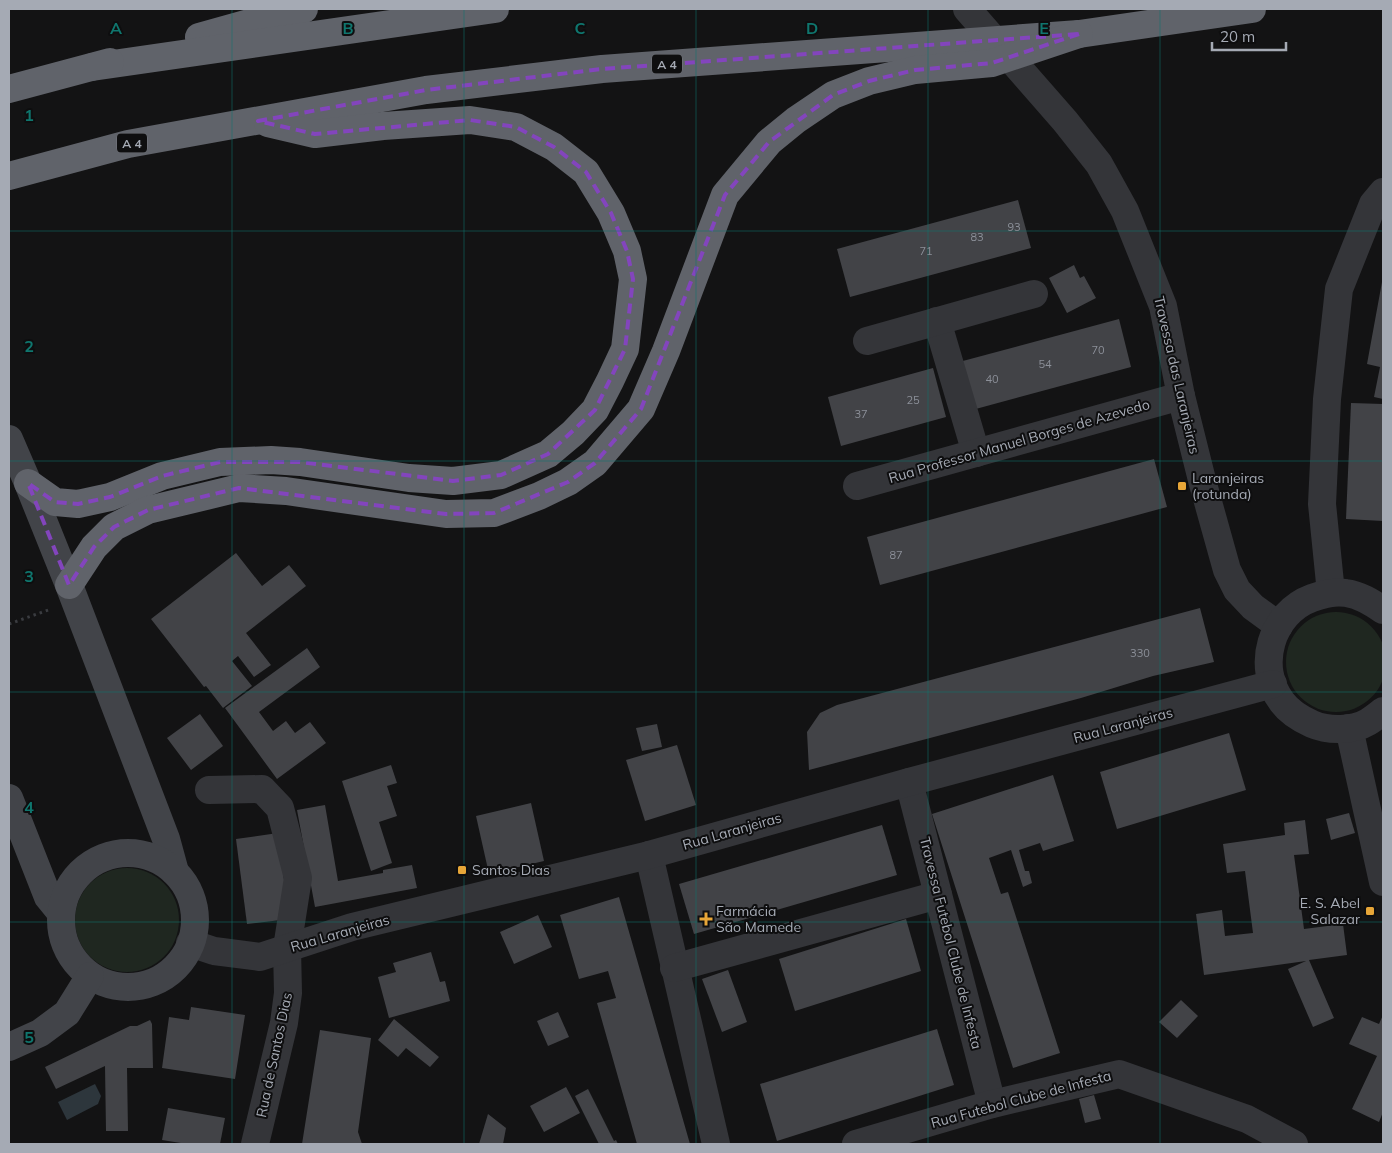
<svg xmlns="http://www.w3.org/2000/svg" width="1392" height="1153" font-family="Mulish,sans-serif">
  <style>
    .green { fill: #1f2720 }
    .water { fill: #2d363c }
    .building { fill: #424347 }
    .lines { fill: none; stroke-linecap: round; stroke-linejoin: round }
    .path { stroke: #3a3c40; stroke-width: 3; stroke-dasharray: 2.5 4; stroke-linecap: butt }
    .minor { stroke: #343539; stroke-width: 28 }
    .tertiary { stroke: #343539; stroke-width: 28 }
    .secondary { stroke: #424449; stroke-width: 28 }
    .motorway { stroke: #60636a; stroke-width: 28 }
    .marked { fill: none; stroke: #8345bd; stroke-width: 4; stroke-dasharray: 10 6; stroke-linejoin: round }
    .grid { fill: none; stroke: #0f766e; stroke-width: 1; stroke-opacity: 0.55 }
    .poi-dot { fill: #e7a638; stroke: #0e0e0f; stroke-width: 2 }
    .labels { text-anchor: middle; dominant-baseline: central; stroke-width: 4; stroke-linejoin: round; paint-order: stroke }
    .number-label { font-size: 11px; fill: #8c9099 }
    .shield { fill: #0e0e0f; stroke: #787b82; stroke-width: 1 }
    .shield-label { font-size: 12px; font-weight: bold; fill: #a5aab4 }
    .street-label { font-size: 14px; fill: #a5aab4; stroke: #0e0e0f }
    .poi-label { font-size: 14px; fill: #a5aab4; stroke: #0e0e0f; text-anchor: start }
    .grid-label { font-size: 16px; text-anchor: middle; font-weight: bold; fill: #0f766e; stroke: #0e0e0f; stroke-width: 4; stroke-linejoin: round; paint-order: stroke }
  </style>
  <rect width="100%" height="100%" fill="#131314"/>
  <!-- green -->
  <g class="green">
    <circle cx="1336" cy="662" r="50"/>
    <circle cx="127" cy="920" r="52"/>
  </g>
  <!-- water -->
  <polygon class="water" points="95,1084 101,1096 98,1104 67,1120 58,1102"/>
  <!-- building -->
  <g class="building">
    <polygon points="1018,200 1031,248 850,297 837,249"/>
    <polygon points="1074,265 1080,278 1084,276 1096,298 1067,313 1049,278"/>
    <polygon points="1382,282 1383,282 1383,399 1374,397 1380,367 1367,364"/>
    <polygon points="1119,319 1131,367 972,410 959,362"/>
    <polygon points="933,368 946,417 841,446 828,397"/>
    <polygon points="1351,403 1383,404 1383,521 1346,519"/>
    <polygon points="1154,459 1167,507 880,585 867,537"/>
    <polygon points="236,553 262,586 289,565 306,586 246,633 271,665 254,677 238,656 232,661 252,686 223,708 206,686 204,687 151,619"/>
    <polygon points="1200,608 1214,662 1153,676 1081,698 809,770 807,732 820,713 837,705"/>
    <polygon points="307,648 320,667 259,712 273,731 286,721 295,733 310,722 326,743 277,779 225,708"/>
    <polygon points="200,714 223,746 191,770 167,738"/>
    <polygon points="657,724 662,747 642,751 636,728"/>
    <polygon points="1229,733 1246,790 1117,829 1100,772"/>
    <polygon points="677,745 696,805 645,821 626,760"/>
    <polygon points="391,765 397,783 387,786 397,816 379,822 392,863 371,871 342,781"/>
    <polygon points="1053,775 1074,841 1043,851 1040,843 1019,850 1025,871 1029,871 1032,883 1023,887 1011,850 989,858 1001,894 1008,892 1060,1053 1013,1068 932,814"/>
    <polygon points="531,803 544,861 489,874 476,816"/>
    <polygon points="325,805 338,881 383,873 383,870 412,865 417,888 315,907 297,810"/>
    <polygon points="1349,813 1355,833 1331,840 1326,819"/>
    <polygon points="1305,820 1309,854 1294,855 1304,929 1343,924 1347,955 1309,960 1334,1018 1313,1027 1288,969 1306,961 1204,975 1196,914 1222,910 1225,936 1253,933 1245,871 1227,873 1223,844 1285,835 1284,823"/>
    <polygon points="882,825 897,875 694,934 679,884"/>
    <polygon points="278,833 289,919 247,924 236,839"/>
    <polygon points="619,897 690,1144 637,1144 597,1003 616,998 608,971 579,979 560,915"/>
    <polygon points="538,915 552,947 514,964 500,932"/>
    <polygon points="906,919 921,971 795,1011 779,959"/>
    <polygon points="431,952 440,982 445,981 450,1001 389,1018 378,977 396,972 393,963"/>
    <polygon points="728,970 747,1022 722,1032 702,979"/>
    <polygon points="1181,1000 1198,1016 1177,1038 1159,1022"/>
    <polygon points="191,1007 245,1015 235,1079 162,1068 169,1017 189,1020"/>
    <polygon points="558,1012 569,1037 548,1046 537,1021"/>
    <polygon points="1383,1015 1383,1112 1379,1122 1352,1109 1377,1056 1349,1044 1362,1017 1379,1024"/>
    <polygon points="394,1019 439,1057 430,1067 406,1048 398,1057 378,1040"/>
    <polygon points="150,1020 152,1024 153,1068 127,1068 128,1131 106,1131 105,1066 56,1089 45,1067 130,1026 137,1026"/>
    <polygon points="937,1029 954,1085 777,1141 760,1084"/>
    <polygon points="320,1030 371,1038 358,1132 362,1144 302,1144"/>
    <polygon points="566,1087 580,1113 544,1132 530,1106"/>
    <polygon points="588,1089 614,1141 616,1140 618,1144 599,1144 575,1096"/>
    <polygon points="1094,1095 1101,1119 1085,1123 1079,1099"/>
    <polygon points="168,1108 225,1118 220,1144 187,1144 162,1140"/>
    <polygon points="488,1114 506,1128 503,1144 479,1144"/>
  </g>
  <g class="lines">
    <!-- path -->
    <polyline class="path" points="9,624 51,609"/>
    <!-- minor -->
    <g class="minor">
      <polyline points="967,9 1065,121 1099,164 1125,211 1163,306 1181,396 1203,484 1227,570 1237,590 1253,607 1279,626"/>
      <polyline points="937,321 976,453"/>
      <polyline points="867,341 1034,294"/>
      <polyline points="857,486 1181,396"/>
      <polyline points="1349,728 1383,882"/>
      <polyline points="909,782 992,1104"/>
      <polyline points="209,790 262,789 280,808 298,878 287,948 288,993 284,1023 255,1144"/>
      <polyline points="649,855 716,1144"/>
      <polyline points="674,968 938,895"/>
      <polyline points="856,1144 992,1104 1119,1074 1247,1119 1294,1144"/>
    </g>
    <!-- tertiary -->
    <g class="tertiary">
      <polyline points="1331,593 1322,504 1327,399 1339,289 1373,204 1383,192"/>
      <path d="M1383,610C1371,602 1360,595 1346,593C1334,591 1323,594 1312,598C1271,613 1255,667 1282,702C1290,713 1301,719 1312,724C1328,731 1353,731 1368,722C1373,719 1378,715 1383,711"/>
      <polyline points="190,943 214,951 260,957 352,927 649,855 909,782 1273,684"/>
    </g>
    <!-- secondary -->
    <g class="secondary">
      <polyline points="9,439 28,483 69,585 166,839 175,872"/>
      <polyline points="9,798 48,897 61,913"/>
      <circle cx="128" cy="920" r="67"/>
      <polyline points="9,1047 40,1033 67,1013 90,976"/>
    </g>
    <!-- motorway -->
    <g class="motorway">
      <polyline points="199,37 292,11 304,9"/>
      <polyline points="92,67 495,9"/>
      <polyline points="9,89 110,62"/>
      <polyline points="9,176 128,144 426,90 602,69 1079,34 1252,9"/>
      <polyline points="28,483 55,502 78,504 110,497 162,476 220,462 271,460 300,462 409,478 453,481 501,475 548,454 573,433 595,410 610,381 625,349 633,279 627,251 611,213 586,172 554,147 516,127 470,120 383,126 315,134 268,123"/>
      <polyline points="69,585 94,547 114,527 148,510 239,488 286,491 446,514 494,513 539,496 568,482 595,463 641,409 666,351 725,195 769,142 796,120 833,95 869,81 915,70 992,63 1079,34"/>
    </g>
  </g>
  <!-- marked area -->
  <path class="marked" d="M1079,34L992,63L915,70L869,81L833,95L769,142L725,195L641,409L595,463L568,482L494,513L446,514L239,488L148,510L114,527L94,547L69,585L28,483L55,502L78,504L110,497L162,476L220,462H300L453,481L501,475L548,454L595,410L625,349L633,279L627,251L611,213L586,172L554,147L516,127L470,120L315,134L258,121L426,90L602,69Z"/>
  <!-- grid -->
  <path class="grid" d="M232,9V1144M464,9V1144M696,9V1144M928,9V1144M1160,9V1144M9,231H1383M9,461H1383M9,692H1383M9,922H1383"/>
  <!-- markers -->
  <g class="poi-dot">
    <rect x="1177" y="481" width="10" height="10" rx="2.5"/>
    <rect x="457" y="865" width="10" height="10" rx="2.5"/>
    <rect x="1365" y="906" width="10" height="10" rx="2.5"/>
    <path d="M703.5 911.5h5v5h5v5h-5v5h-5v-5h-5v-5h5z"/>
  </g>
  <g class="labels">
    <!-- number labels -->
    <g class="number-label">
      <text x="1014" y="227">93</text>
      <text x="977" y="237">83</text>
      <text x="926" y="251">71</text>
      <text x="1098" y="350">70</text>
      <text x="1045" y="364">54</text>
      <text x="992" y="379">40</text>
      <text x="913" y="400">25</text>
      <text x="861" y="414">37</text>
      <text x="896" y="555">87</text>
      <text x="1140" y="653">330</text>
    </g>
    <!-- shield labels -->
    <g class="shield">
      <rect x="652" y="54.5" width="30" height="19" rx="4"/>
      <rect x="117" y="133.5" width="30" height="19" rx="4"/>
    </g>
    <g class="shield-label">
      <text x="667" y="64">A 4</text>
      <text x="132" y="143">A 4</text>
    </g>
    <!-- street labels -->
    <g class="street-label">
      <text transform="translate(1177 375) rotate(77)">Travessa das Laranjeiras</text>
      <text transform="translate(1019 441) rotate(-16)">Rua Professor Manuel Borges de Azevedo</text>
      <text transform="translate(1123 725) rotate(-15)">Rua Laranjeiras</text>
      <text transform="translate(732 831) rotate(-16)">Rua Laranjeiras</text>
      <text transform="translate(340 933) rotate(-16)">Rua Laranjeiras</text>
      <text transform="translate(951 943) rotate(76)">Travessa Futebol Clube de Infesta</text>
      <text transform="translate(274 1055) rotate(-78)">Rua de Santos Dias</text>
      <text transform="translate(1021 1099) rotate(-15)">Rua Futebol Clube de Infesta</text>
    </g>
    <!-- poi labels -->
    <g class="poi-label">
      <text x="1192" y="478">Laranjeiras<tspan x="1192" dy="16">(rotunda)</tspan></text>
      <text x="472" y="870">Santos Dias</text>
      <text x="1360" y="903" text-anchor="end">E. S. Abel<tspan x="1360" dy="16">Salazar</tspan></text>
      <text x="716" y="911">Farmácia<tspan x="716" dy="16">São Mamede</tspan></text>
    </g>
  </g>
  <g class="grid-label">
    <text x="116" y="34">A</text>
    <text x="348" y="34">B</text>
    <text x="580" y="34">C</text>
    <text x="812" y="34">D</text>
    <text x="1044" y="34">E</text>
    <text x="29" y="121">1</text>
    <text x="29" y="352">2</text>
    <text x="29" y="582">3</text>
    <text x="29" y="813">4</text>
    <text x="29" y="1043">5</text>
  </g>
  <!-- border -->
  <rect width="1392" height="1153" fill="none" stroke="#a5aab4" stroke-width="20"/>
  <!-- scale -->
  <path d="M1212 42v8h74v-8" fill="none" stroke="#a5aab4" stroke-width="2.5"/>
  <text x="1220" y="42" font-size="15" fill="#a5aab4" stroke="#0e0e0f" stroke-width="4" paint-order="stroke">20 m</text>
</svg>
